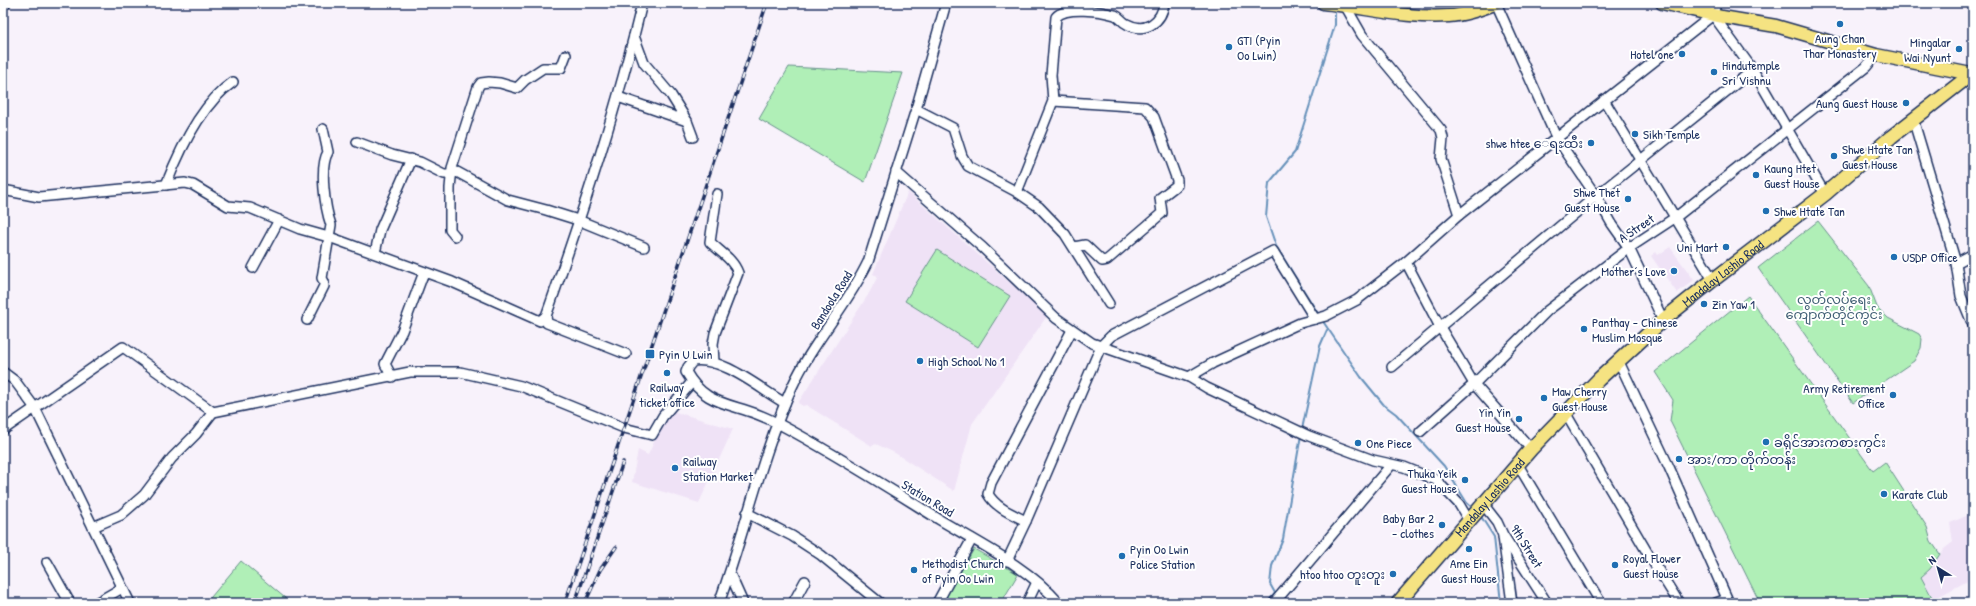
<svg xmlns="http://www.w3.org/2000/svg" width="1976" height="606" font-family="'Patrick Hand','Noto Sans Myanmar',sans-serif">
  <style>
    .built { fill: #efe2f6 }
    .green { fill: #b0efb7; stroke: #668f8a }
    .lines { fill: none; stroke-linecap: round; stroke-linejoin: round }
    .stream { stroke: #6691ba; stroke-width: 2 }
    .minor-casing { stroke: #1b2f5e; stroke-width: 12 }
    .major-casing { stroke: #1b2f5e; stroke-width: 15 }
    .highway-casing { stroke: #1b2f5e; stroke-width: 16 }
    .minor { stroke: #fff; stroke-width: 9 }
    .major { stroke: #f5e382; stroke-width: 12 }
    .highway { stroke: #f5e382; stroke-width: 13 }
    .rail-casing { stroke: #1b2f5e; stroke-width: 3.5 }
    .rail { stroke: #fff; stroke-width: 2; stroke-dasharray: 6; stroke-linecap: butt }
    .poi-dot { fill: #1f6fb2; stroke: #fff; stroke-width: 1.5 }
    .labels { text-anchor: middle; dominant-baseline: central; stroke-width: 4; stroke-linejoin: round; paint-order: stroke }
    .poi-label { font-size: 13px; fill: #1b2f5e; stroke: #fff; text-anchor: start }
    .street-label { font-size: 13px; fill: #1b2f5e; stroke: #fff }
    .park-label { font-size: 13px; fill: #405f74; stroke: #fff }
  </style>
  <rect width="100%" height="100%" fill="#f8f2fb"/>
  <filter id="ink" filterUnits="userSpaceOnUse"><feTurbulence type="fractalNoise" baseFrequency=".025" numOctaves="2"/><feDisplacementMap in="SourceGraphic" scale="8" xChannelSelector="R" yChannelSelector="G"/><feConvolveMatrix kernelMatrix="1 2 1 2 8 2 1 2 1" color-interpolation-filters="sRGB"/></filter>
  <g filter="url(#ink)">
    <!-- built -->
    <g class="built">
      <polygon points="908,192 1047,316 972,424 954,491 895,453 876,444 872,446 806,405 803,406 798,403 868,295 878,276 873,274"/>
      <polygon points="1670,247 1694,280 1677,293 1651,256 1656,252 1658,255"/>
      <polygon points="672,411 733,429 699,503 632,482 638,450 648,455 667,414"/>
      <polygon points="1973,513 1973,578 1934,599 1921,577 1930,569 1944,549 1953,542 1950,523"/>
    </g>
    <!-- green -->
    <g class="green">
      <polygon points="789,67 903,73 865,182 759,119"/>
      <polygon points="1818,221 1869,286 1877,307 1888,318 1919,334 1922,339 1921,348 1914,361 1853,403 1758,268"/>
      <polygon points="937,250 1010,296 978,347 905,301"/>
      <polygon points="1748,296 1873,471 1885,462 1927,527 1931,541 1940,554 1930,569 1921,577 1933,599 1926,603 1760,603 1670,421 1673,400 1655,372"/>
      <polygon points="974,549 1018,574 1001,603 942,603"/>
      <polygon points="241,561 291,603 206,603"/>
    </g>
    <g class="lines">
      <!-- stream -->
      <g class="stream">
        <polyline points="1319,315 1276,246 1266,217 1269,183 1295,152 1335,25 1335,9"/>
        <polyline points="1322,320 1361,377 1384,405 1396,414 1444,466 1467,503 1474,509"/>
        <polyline points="1302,429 1320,346 1327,330"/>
        <polyline points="1480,515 1494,537 1501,603"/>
        <polyline points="1267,603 1275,593 1270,584 1272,566 1283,539 1301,435"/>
      </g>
      <!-- minor casing -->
      <g class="minor-casing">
        <g id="minor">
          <polyline points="1496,3 1556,137 1596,196 1612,224 1629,248 1663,320"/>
          <polyline points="3,4 6,3"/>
          <polyline points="1346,7 1362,35 1441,130 1443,138 1441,159 1459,215"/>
          <polyline points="1713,15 1753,70 1825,194"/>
          <polyline points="634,36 644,63 671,95 687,121 693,137"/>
          <polyline points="618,97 687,121"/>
          <polyline points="1604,100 1713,280"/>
          <polyline points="1053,101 1145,107 1154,117 1177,180 1177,185 1160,198 1162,213 1107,260 1102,261 1085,245 1074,247"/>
          <polyline points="916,109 953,128 962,156 968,166 1017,192 1039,207 1065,234 1109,304"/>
          <polyline points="1913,119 1956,263 1961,296 1973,325"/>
          <polyline points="357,142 392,155 420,162 444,174 451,174 457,172 508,200 546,210 578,220 644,247"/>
          <polyline points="896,172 983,248 1056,318 1092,343 1189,377 1207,388 1309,436 1373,460 1404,467 1436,480 1459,504 1469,521"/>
          <path d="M166,185C180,149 201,104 233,82"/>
          <path d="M3,190L39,197L185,183L193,185L228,206L250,208L300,229L332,238L452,282L540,321L546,316L550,305C585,205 618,105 642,3"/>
          <path d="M1017,192L1053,101L1051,75L1056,17C1066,6 1101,11 1115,15C1120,17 1122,22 1127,24C1145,34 1162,22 1164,3"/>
          <polyline points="455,236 450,230 450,188 452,168 478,87 481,83 489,82 500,83 517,88 525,80 543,68 561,68 566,55"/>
          <polyline points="375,253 380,230 411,159"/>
          <polyline points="1406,262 1440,327 1474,384 1531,449"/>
          <polyline points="1956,263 1973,254"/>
          <polyline points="253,268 279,220"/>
          <polyline points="546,316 547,323 626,354"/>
          <path d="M307,320L324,286V282L322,278L331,225C325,208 319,167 328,152L323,129"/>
          <polyline points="1619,362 1669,467 1729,603"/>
          <path d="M714,363L713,344L715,333L738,273C733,259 720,252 710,242L717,194"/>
          <polyline points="1392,367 1596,196 1753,70"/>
          <polyline points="3,372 15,381 35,408 130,603"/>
          <polyline points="392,377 385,364 402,331 424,272"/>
          <polyline points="1189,377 1213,363 1300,323 1326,316 1357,300 1406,262 1459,215 1713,15 1716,3"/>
          <path d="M785,403C760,389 722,356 693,361L688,367L686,372C702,400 720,402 748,411C758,414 769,419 779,424C834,453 887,487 940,520C980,544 1028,567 1059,603"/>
          <polyline points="1566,414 1647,552 1679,603"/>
          <polyline points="3,430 123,347 213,412 410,372 460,372 521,386 624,428 652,435 663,416 692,382"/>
          <polyline points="1420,432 1474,384 1547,311 1629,248 1676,217 1866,67 1876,55"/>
          <polyline points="1518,465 1601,603"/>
          <polyline points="1483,504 1497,522 1503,535 1547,603"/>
          <polyline points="747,513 792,536 821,555 880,603"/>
          <path d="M1026,521C1012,514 996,508 988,494L991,483L1072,330"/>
          <polyline points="93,527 121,515 144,495 172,458 196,434 213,412"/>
          <polyline points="1503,537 1512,603"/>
          <polyline points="1007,561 1026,521 1101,346 1111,336 1273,251 1315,319"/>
          <polyline points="47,562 70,603"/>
          <polyline points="730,574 743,603"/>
          <polyline points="96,603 122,588"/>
          <path d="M719,603C745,532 761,456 792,387C812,343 847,306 868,262L916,109L946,3"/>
          <polyline points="793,603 805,581"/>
          <polyline points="937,603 972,539"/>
          <polyline points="1027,603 1037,582"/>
          <polyline points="1274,603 1391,465"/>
          <polyline points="1716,603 1727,599"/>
        </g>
      </g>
      <!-- major casing -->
      <g class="major-casing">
        <g id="major">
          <path d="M1323,3C1364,7 1407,19 1449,16C1465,15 1482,9 1497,3"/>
          <polyline points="1662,3 1722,17 1776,26 1876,55 1971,74"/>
        </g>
      </g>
      <!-- highway casing -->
      <g class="highway-casing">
        <g id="highway">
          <path id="s1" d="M1398,603L1531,449L1599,379L1663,320L1713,280L1825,194L1891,137L1973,73"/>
        </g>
      </g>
      <!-- minor -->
      <use href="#minor" class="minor"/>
      <!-- major -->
      <use href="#major" class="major"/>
      <!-- highway -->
      <use href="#highway" class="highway"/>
      <!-- rail casing -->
      <g class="rail-casing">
        <g id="rail">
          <polyline points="565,603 767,3"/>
          <polyline points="575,603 623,462"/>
          <polyline points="585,603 600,570 616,547"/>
        </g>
      </g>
      <!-- rail -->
      <use href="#rail" class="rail"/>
    </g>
  </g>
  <!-- markers -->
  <g class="poi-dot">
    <circle cx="1840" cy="24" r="4"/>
    <circle cx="1229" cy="47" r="4"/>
    <circle cx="1959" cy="49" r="4"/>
    <circle cx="1682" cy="54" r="4"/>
    <circle cx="1714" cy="72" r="4"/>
    <circle cx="1906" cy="103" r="4"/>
    <circle cx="1635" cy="134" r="4"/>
    <circle cx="1591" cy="143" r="4"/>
    <circle cx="1834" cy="156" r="4"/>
    <circle cx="1756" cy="175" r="4"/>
    <circle cx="1628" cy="199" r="4"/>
    <circle cx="1766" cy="211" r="4"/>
    <circle cx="1726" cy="247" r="4"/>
    <circle cx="1894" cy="257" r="4"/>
    <circle cx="1674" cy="271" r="4"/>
    <circle cx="1704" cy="304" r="4"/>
    <circle cx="1584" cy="329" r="4"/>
    <rect x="645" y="349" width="10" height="10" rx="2"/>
    <circle cx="920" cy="361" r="4"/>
    <circle cx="667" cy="373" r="4"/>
    <circle cx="1893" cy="395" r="4"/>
    <circle cx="1544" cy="398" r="4"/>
    <circle cx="1519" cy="419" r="4"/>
    <circle cx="1766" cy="442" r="4"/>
    <circle cx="1358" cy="443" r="4"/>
    <circle cx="1679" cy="459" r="4"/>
    <circle cx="675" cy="468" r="4"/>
    <circle cx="1465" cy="480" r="4"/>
    <circle cx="1884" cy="494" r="4"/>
    <circle cx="1442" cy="525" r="4"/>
    <circle cx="1469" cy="549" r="4"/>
    <circle cx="1122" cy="556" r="4"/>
    <circle cx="1615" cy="565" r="4"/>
    <circle cx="914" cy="570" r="4"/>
    <circle cx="1393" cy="574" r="4"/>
  </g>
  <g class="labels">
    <!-- poi labels -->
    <g class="poi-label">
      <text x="1840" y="38" text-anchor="middle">Aung Chan<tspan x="1840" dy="15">Thar Monastery</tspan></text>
      <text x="1237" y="40">GTI (Pyin<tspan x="1237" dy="15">Oo Lwin)</tspan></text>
      <text x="1951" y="42" text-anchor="end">Mingalar<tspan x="1951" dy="15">Wai Nyunt</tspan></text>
      <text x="1674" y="54" text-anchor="end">Hotel one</text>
      <text x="1722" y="65">Hindutemple<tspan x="1722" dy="15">Sri Vishnu</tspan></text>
      <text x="1898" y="103" text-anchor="end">Aung Guest House</text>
      <text x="1643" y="134">Sikh Temple</text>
      <text x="1583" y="143" text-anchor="end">shwe htee ေရႊထီး</text>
      <text x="1842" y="149">Shwe Htate Tan<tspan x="1842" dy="15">Guest House</tspan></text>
      <text x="1764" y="168">Kaung Htet<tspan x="1764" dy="15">Guest House</tspan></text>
      <text x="1620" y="192" text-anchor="end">Shwe Thet<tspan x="1620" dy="15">Guest House</tspan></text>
      <text x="1774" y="211">Shwe Htate Tan</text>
      <text x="1718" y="247" text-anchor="end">Uni Mart</text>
      <text x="1902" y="257">USDP Office</text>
      <text x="1666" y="271" text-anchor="end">Mother´s Love</text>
      <text x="1712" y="304">Zin Yaw 1</text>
      <text x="1592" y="322">Panthay - Chinese<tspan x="1592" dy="15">Muslim Mosque</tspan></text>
      <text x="659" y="354">Pyin U Lwin</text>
      <text x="928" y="361">High School No 1</text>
      <text x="667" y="387" text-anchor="middle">Railway<tspan x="667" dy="15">ticket office</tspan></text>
      <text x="1885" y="388" text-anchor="end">Army Retirement<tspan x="1885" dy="15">Office</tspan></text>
      <text x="1552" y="391">Maw Cherry<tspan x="1552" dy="15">Guest House</tspan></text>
      <text x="1511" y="412" text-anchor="end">Yin Yin<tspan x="1511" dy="15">Guest House</tspan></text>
      <text x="1774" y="442">ခရိုင်အားကစားကွင်း</text>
      <text x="1366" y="443">One Piece</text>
      <text x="1687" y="459">အား/ကာ တိုက်တန်း</text>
      <text x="683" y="461">Railway<tspan x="683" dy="15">Station Market</tspan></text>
      <text x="1457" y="473" text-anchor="end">Thuka Yeik<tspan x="1457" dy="15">Guest House</tspan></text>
      <text x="1892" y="494">Karate Club</text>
      <text x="1434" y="518" text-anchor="end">Baby Bar 2<tspan x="1434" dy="15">- clothes</tspan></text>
      <text x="1130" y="549">Pyin Oo Lwin<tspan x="1130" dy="15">Police Station</tspan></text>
      <text x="1623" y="558">Royal Flower<tspan x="1623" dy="15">Guest House</tspan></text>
      <text x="922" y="563">Methodist Church<tspan x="922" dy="15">of Pyin Oo Lwin</tspan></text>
      <text x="1469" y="563" text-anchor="middle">Ame Ein<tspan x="1469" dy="15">Guest House</tspan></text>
      <text x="1385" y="574" text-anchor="end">htoo htoo တူးတူး</text>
    </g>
    <!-- street labels -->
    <g class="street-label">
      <text transform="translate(1636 228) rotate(-34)">A Street</text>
      <text stroke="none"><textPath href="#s1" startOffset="464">Mandalay Lashio Road</textPath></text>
      <text transform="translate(831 300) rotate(-58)">Bandoola Road</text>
      <text stroke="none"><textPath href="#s1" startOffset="140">Mandalay Lashio Road</textPath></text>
      <text transform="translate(928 498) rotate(31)">Station Road</text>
      <text transform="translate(1527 546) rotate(58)">9th Street</text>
    </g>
    <!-- park labels -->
    <g class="park-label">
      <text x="1834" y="299">လွတ်လပ်ရေး<tspan x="1834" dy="15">ကျောက်တိုင်ကွင်း</tspan></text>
    </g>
  </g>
  <!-- margin -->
  <rect width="1976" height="606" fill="none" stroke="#fff" stroke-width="16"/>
  <rect x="8" y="8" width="1960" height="590" fill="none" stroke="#1b2f5e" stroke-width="1.5" filter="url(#ink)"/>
  <!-- north arrow -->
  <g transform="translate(1938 568) rotate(323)" stroke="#ffffff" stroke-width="3" paint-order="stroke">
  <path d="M0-3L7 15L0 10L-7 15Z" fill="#1b2f5e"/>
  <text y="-6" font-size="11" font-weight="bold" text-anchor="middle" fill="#1b2f5e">N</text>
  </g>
</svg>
